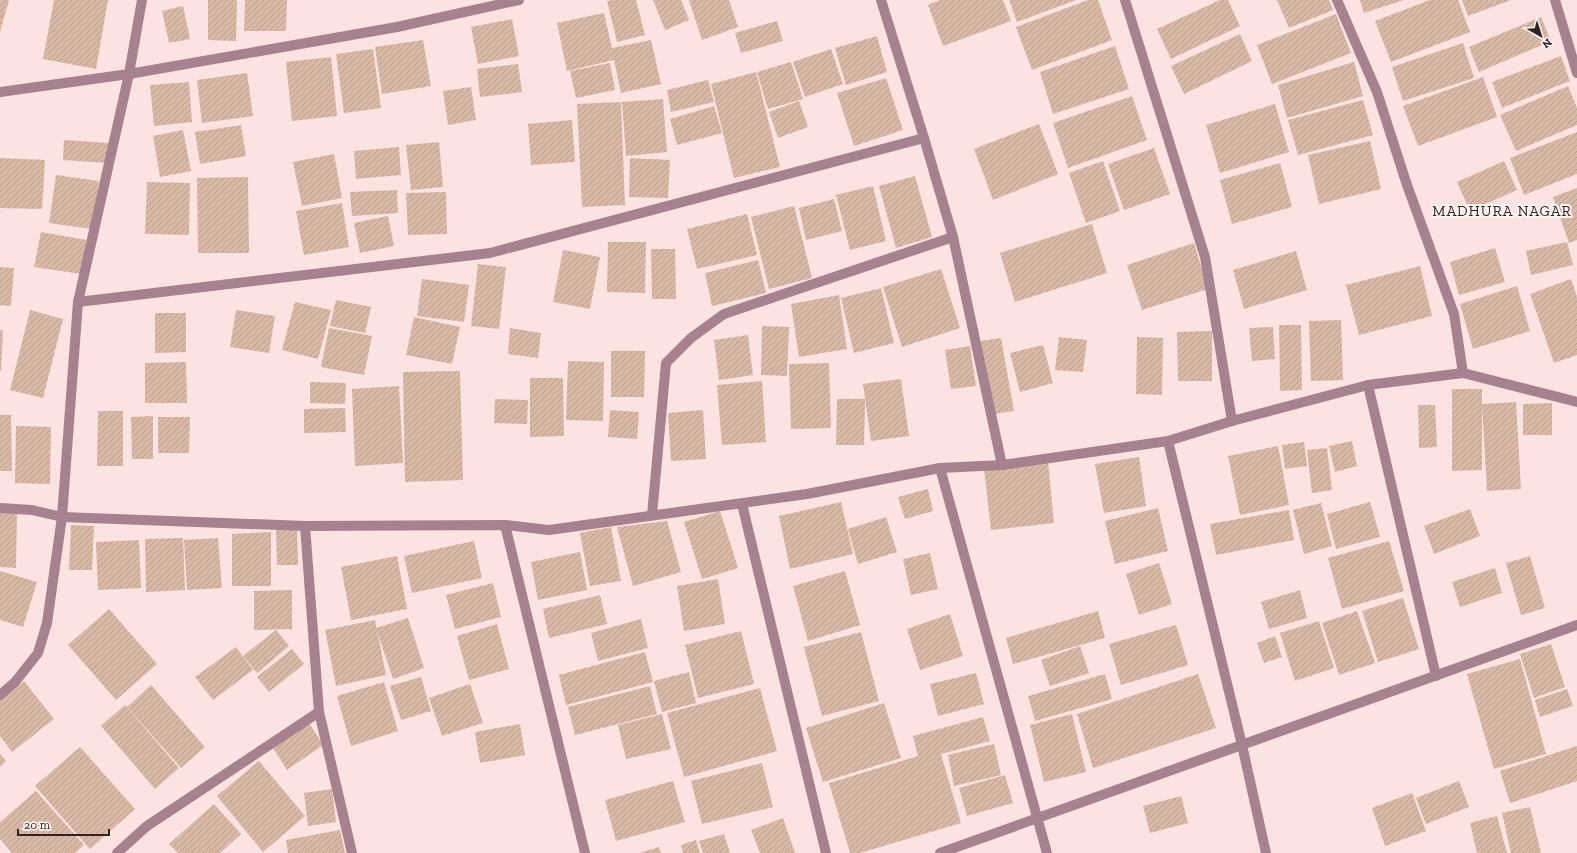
<svg xmlns="http://www.w3.org/2000/svg" width="1577" height="853" font-family="'Zilla Slab',serif">
  <style>
    .building { fill: url(#building-hatch) }
    .lines { fill: none; stroke-linecap: round; stroke-linejoin: round }
    .minor { stroke: #a6828e; stroke-width: 10 }
    .labels { text-anchor: middle; dominant-baseline: central; stroke-width: 4; stroke-linejoin: round; paint-order: stroke }
    .neighbourhood-label { font-size: 15px; letter-spacing: 1px; fill: #312322; stroke: #fdf4f4 }
  </style>
  <defs>
    <pattern id="building-hatch" width="6" height="6" patternUnits="userSpaceOnUse"><rect width="6" height="6" fill="#d9b8a8"/><path d="M-1 1l2-2M0 6l6-6M5 7l2-2" fill="none" stroke="#bb9e90"/></pattern>
  </defs>
  <rect width="100%" height="100%" fill="#fbe3e1"/>
  <!-- building -->
  <g class="building">
    <polygon points="0,0 9,0 0,32"/>
    <polygon points="54,0 108,0 96,69 43,59"/>
    <polygon points="208,0 237,0 236,41 208,40"/>
    <polygon points="245,0 287,0 286,31 244,31"/>
    <polygon points="613,0 636,0 645,35 617,42 607,1"/>
    <polygon points="653,0 681,0 689,20 665,30"/>
    <polygon points="689,0 729,0 738,27 702,40"/>
    <polygon points="940,0 1003,0 1011,21 943,46 928,5"/>
    <polygon points="1009,0 1076,0 1017,22"/>
    <polygon points="1088,0 1098,0 1112,40 1032,70 1016,27"/>
    <polygon points="1220,0 1228,0 1240,26 1171,59 1157,29"/>
    <polygon points="1277,0 1329,0 1333,10 1289,28"/>
    <polygon points="1360,0 1404,0 1364,13"/>
    <polygon points="1430,0 1458,0 1470,32 1391,62 1375,21"/>
    <polygon points="1462,0 1511,0 1468,16"/>
    <polygon points="183,6 190,39 169,43 162,11"/>
    <polygon points="604,13 612,48 651,40 661,84 621,93 614,60 567,71 557,23"/>
    <polygon points="1336,14 1351,53 1272,84 1257,45"/>
    <polygon points="1541,17 1551,41 1479,72 1469,47"/>
    <polygon points="512,19 519,56 478,64 471,27"/>
    <polygon points="777,21 783,41 741,53 735,33"/>
    <polygon points="1240,34 1252,61 1184,94 1171,66"/>
    <polygon points="877,36 887,72 846,85 835,48"/>
    <polygon points="423,40 431,86 382,94 375,47"/>
    <polygon points="1463,43 1474,78 1403,101 1392,67"/>
    <polygon points="1115,46 1129,89 1053,114 1040,72"/>
    <polygon points="373,49 381,108 344,113 336,54"/>
    <polygon points="831,49 843,84 805,97 793,62"/>
    <polygon points="1561,56 1570,81 1502,108 1492,82"/>
    <polygon points="331,57 337,116 292,121 286,62"/>
    <polygon points="791,62 803,99 768,109 757,72"/>
    <polygon points="1354,62 1363,96 1287,118 1278,85"/>
    <polygon points="610,63 615,90 576,98 570,71"/>
    <polygon points="518,64 522,92 480,97 477,69"/>
    <polygon points="756,72 780,167 734,178 711,84"/>
    <polygon points="247,73 253,116 202,123 197,80"/>
    <polygon points="1483,77 1497,117 1418,146 1403,106"/>
    <polygon points="886,78 903,130 854,146 837,93"/>
    <polygon points="708,80 714,102 671,112 667,90"/>
    <polygon points="189,82 192,122 154,126 150,85"/>
    <polygon points="1568,86 1577,108 1577,125 1516,151 1500,115"/>
    <polygon points="471,87 476,120 448,125 443,91"/>
    <polygon points="1132,96 1147,140 1068,168 1053,123"/>
    <polygon points="663,99 667,152 626,156 622,102"/>
    <polygon points="1363,100 1373,135 1298,155 1288,120"/>
    <polygon points="799,101 808,127 778,138 769,112"/>
    <polygon points="621,102 625,205 582,207 577,104"/>
    <polygon points="1275,104 1289,152 1220,173 1206,125"/>
    <polygon points="714,106 722,133 677,145 670,119"/>
    <polygon points="572,120 575,162 531,165 528,124"/>
    <polygon points="1039,124 1058,174 993,200 974,149"/>
    <polygon points="241,125 246,156 200,164 195,132"/>
    <polygon points="183,130 191,171 160,177 153,136"/>
    <polygon points="1577,132 1577,174 1524,195 1510,158"/>
    <polygon points="64,140 109,143 107,163 63,160"/>
    <polygon points="1370,141 1381,189 1319,204 1308,155"/>
    <polygon points="439,142 443,187 411,190 406,145"/>
    <polygon points="399,147 401,175 356,179 354,151"/>
    <polygon points="1154,148 1170,194 1124,210 1108,164"/>
    <polygon points="334,154 342,198 302,206 293,162"/>
    <polygon points="0,158 45,160 42,209 0,208"/>
    <polygon points="630,158 670,160 668,198 629,197"/>
    <polygon points="1103,161 1120,211 1086,223 1069,173"/>
    <polygon points="1504,161 1517,190 1470,211 1457,182"/>
    <polygon points="1280,163 1292,207 1232,224 1220,180"/>
    <polygon points="56,175 99,181 92,229 49,223"/>
    <polygon points="915,176 932,237 896,248 879,186"/>
    <polygon points="248,177 249,253 198,253 197,178"/>
    <polygon points="147,182 190,183 189,235 145,234"/>
    <polygon points="873,186 886,241 850,250 836,195"/>
    <polygon points="1577,188 1577,240 1569,243 1553,197"/>
    <polygon points="397,190 398,213 352,216 350,192"/>
    <polygon points="446,192 447,234 408,235 406,193"/>
    <polygon points="834,199 842,231 806,240 799,208"/>
    <polygon points="342,203 349,247 304,255 296,211"/>
    <polygon points="794,206 812,278 769,289 751,217"/>
    <polygon points="747,214 757,255 697,269 687,229"/>
    <polygon points="388,216 394,246 360,253 354,223"/>
    <polygon points="1092,224 1107,273 1015,302 1000,253"/>
    <polygon points="41,232 87,240 81,274 34,267"/>
    <polygon points="608,242 646,242 645,293 607,292"/>
    <polygon points="1567,242 1573,265 1531,275 1526,251"/>
    <polygon points="1194,243 1208,289 1142,310 1127,265"/>
    <polygon points="1495,248 1505,282 1459,295 1450,262"/>
    <polygon points="651,249 675,249 676,299 652,299"/>
    <polygon points="563,250 600,257 590,309 553,302"/>
    <polygon points="1296,251 1307,290 1244,309 1233,270"/>
    <polygon points="758,260 766,293 712,306 705,273"/>
    <polygon points="478,264 506,267 499,329 471,326"/>
    <polygon points="1420,266 1432,316 1359,335 1346,285"/>
    <polygon points="0,267 14,268 11,306 0,305"/>
    <polygon points="941,269 960,328 902,347 883,287"/>
    <polygon points="422,279 469,285 464,322 417,316"/>
    <polygon points="1571,279 1577,297 1577,355 1554,363 1530,294"/>
    <polygon points="1517,286 1530,331 1473,349 1460,304"/>
    <polygon points="881,288 894,343 854,353 841,298"/>
    <polygon points="839,295 847,349 799,357 791,304"/>
    <polygon points="336,300 371,307 365,333 330,326"/>
    <polygon points="295,302 331,310 318,359 282,350"/>
    <polygon points="30,310 63,319 43,398 10,390"/>
    <polygon points="236,310 275,316 269,353 230,347"/>
    <polygon points="155,313 186,313 186,352 155,353"/>
    <polygon points="414,317 460,327 452,364 406,355"/>
    <polygon points="1341,320 1343,380 1311,381 1309,321"/>
    <polygon points="1279,325 1301,325 1302,390 1280,391"/>
    <polygon points="762,326 789,327 787,376 761,375"/>
    <polygon points="1273,327 1275,359 1252,361 1249,328"/>
    <polygon points="329,328 372,336 364,375 321,367"/>
    <polygon points="510,328 541,333 538,358 508,354"/>
    <polygon points="0,330 3,330 1,371 0,371"/>
    <polygon points="1212,331 1212,381 1178,381 1177,332"/>
    <polygon points="748,335 753,375 719,380 714,340"/>
    <polygon points="1059,337 1087,340 1083,372 1055,370"/>
    <polygon points="1137,337 1163,338 1162,395 1136,394"/>
    <polygon points="1001,338 1014,411 993,414 980,341"/>
    <polygon points="1043,345 1053,383 1020,392 1010,353"/>
    <polygon points="970,346 976,386 951,389 945,350"/>
    <polygon points="611,351 645,351 644,397 611,397"/>
    <polygon points="568,361 604,362 603,421 566,420"/>
    <polygon points="186,362 187,403 145,403 145,363"/>
    <polygon points="829,363 831,428 791,429 789,364"/>
    <polygon points="460,371 463,480 405,482 403,372"/>
    <polygon points="530,378 563,378 564,436 530,437"/>
    <polygon points="901,379 909,436 871,441 863,384"/>
    <polygon points="762,381 766,442 722,445 717,385"/>
    <polygon points="310,382 346,383 345,404 310,403"/>
    <polygon points="399,386 403,463 355,466 352,389"/>
    <polygon points="1452,389 1482,389 1482,470 1452,471"/>
    <polygon points="495,399 528,400 527,424 494,423"/>
    <polygon points="837,399 865,399 864,445 836,445"/>
    <polygon points="1516,402 1521,489 1487,491 1482,404"/>
    <polygon points="1552,403 1552,435 1523,435 1523,404"/>
    <polygon points="1418,405 1435,405 1437,447 1419,448"/>
    <polygon points="345,408 346,432 304,433 304,409"/>
    <polygon points="610,410 639,412 637,439 608,437"/>
    <polygon points="703,410 706,459 671,461 668,413"/>
    <polygon points="98,411 123,411 123,466 97,466"/>
    <polygon points="0,415 11,415 12,471 0,471"/>
    <polygon points="153,416 153,459 132,459 131,417"/>
    <polygon points="158,417 190,417 189,453 158,453"/>
    <polygon points="16,426 51,427 50,484 15,483"/>
    <polygon points="1352,441 1357,466 1335,472 1329,446"/>
    <polygon points="1304,442 1307,466 1285,469 1282,445"/>
    <polygon points="1278,446 1289,505 1240,515 1228,456"/>
    <polygon points="1327,448 1332,490 1312,493 1307,450"/>
    <polygon points="1139,457 1146,506 1104,513 1095,464"/>
    <polygon points="1048,461 1054,523 991,530 984,468"/>
    <polygon points="928,489 933,511 905,519 898,497"/>
    <polygon points="841,502 853,554 790,569 779,516"/>
    <polygon points="1370,502 1380,537 1336,549 1327,514"/>
    <polygon points="1321,503 1332,546 1304,554 1293,510"/>
    <polygon points="1158,508 1168,551 1115,564 1105,521"/>
    <polygon points="1470,509 1480,536 1434,554 1424,526"/>
    <polygon points="1289,510 1294,540 1216,555 1210,524"/>
    <polygon points="720,511 738,568 702,579 684,522"/>
    <polygon points="0,513 17,513 16,568 0,567"/>
    <polygon points="886,517 897,552 858,564 848,529"/>
    <polygon points="667,521 681,572 633,586 617,527"/>
    <polygon points="71,525 94,526 92,570 69,570"/>
    <polygon points="276,527 297,529 298,565 277,565"/>
    <polygon points="611,527 621,581 590,586 580,533"/>
    <polygon points="271,532 271,586 232,586 232,534"/>
    <polygon points="183,538 185,590 146,592 145,539"/>
    <polygon points="218,538 222,588 187,590 184,540"/>
    <polygon points="139,540 141,588 98,590 96,542"/>
    <polygon points="474,541 482,578 412,593 404,556"/>
    <polygon points="1389,541 1404,591 1342,609 1328,558"/>
    <polygon points="580,552 587,590 538,600 531,562"/>
    <polygon points="930,553 938,589 911,595 903,559"/>
    <polygon points="397,556 407,609 351,620 341,567"/>
    <polygon points="1530,556 1545,608 1521,615 1506,563"/>
    <polygon points="1159,563 1172,604 1139,615 1126,574"/>
    <polygon points="1495,568 1502,593 1460,607 1452,582"/>
    <polygon points="0,571 37,582 23,627 0,620"/>
    <polygon points="845,571 860,625 808,641 793,586"/>
    <polygon points="718,579 725,624 684,631 677,586"/>
    <polygon points="493,583 501,617 455,629 446,595"/>
    <polygon points="292,590 292,629 254,630 254,591"/>
    <polygon points="1300,590 1307,618 1269,629 1261,602"/>
    <polygon points="600,595 607,624 549,638 543,609"/>
    <polygon points="1403,598 1419,649 1378,662 1362,611"/>
    <polygon points="109,609 157,664 116,700 68,645"/>
    <polygon points="1098,611 1105,638 1013,664 1006,638"/>
    <polygon points="1357,611 1375,663 1339,675 1322,623"/>
    <polygon points="950,614 963,656 920,670 907,629"/>
    <polygon points="408,618 424,668 393,679 376,628"/>
    <polygon points="641,619 648,648 598,661 591,633"/>
    <polygon points="375,620 386,675 336,686 325,630"/>
    <polygon points="1319,621 1334,668 1295,681 1280,633"/>
    <polygon points="497,624 509,669 469,680 457,636"/>
    <polygon points="1176,625 1188,665 1121,685 1109,644"/>
    <polygon points="276,630 289,646 257,673 243,656"/>
    <polygon points="741,631 754,684 698,698 685,645"/>
    <polygon points="861,632 879,701 822,716 804,647"/>
    <polygon points="1275,636 1282,657 1264,663 1257,643"/>
    <polygon points="1551,644 1565,687 1534,698 1520,654"/>
    <polygon points="1080,646 1089,673 1050,686 1041,660"/>
    <polygon points="236,647 253,670 213,700 195,677"/>
    <polygon points="292,649 304,664 269,692 257,677"/>
    <polygon points="645,652 653,682 566,705 559,675"/>
    <polygon points="1520,659 1546,754 1494,769 1467,674"/>
    <polygon points="689,672 696,703 662,712 654,681"/>
    <polygon points="976,673 984,704 938,716 930,684"/>
    <polygon points="1105,674 1112,699 1035,721 1028,696"/>
    <polygon points="1198,674 1216,728 1093,768 1077,714"/>
    <polygon points="421,677 431,711 401,720 390,686"/>
    <polygon points="24,681 54,719 12,752 0,736 0,700"/>
    <polygon points="384,682 398,731 351,746 337,696"/>
    <polygon points="470,684 483,723 442,736 429,698"/>
    <polygon points="151,685 205,747 181,768 127,707"/>
    <polygon points="650,686 657,714 575,735 568,707"/>
    <polygon points="760,688 777,751 684,777 667,713"/>
    <polygon points="1567,689 1573,706 1540,717 1535,700"/>
    <polygon points="884,703 901,758 823,782 806,728"/>
    <polygon points="125,705 179,768 155,789 101,726"/>
    <polygon points="662,714 671,749 626,759 618,725"/>
    <polygon points="1072,714 1086,772 1044,782 1030,725"/>
    <polygon points="983,717 990,741 941,754 961,823 860,853 850,853 829,783 918,756 913,736"/>
    <polygon points="309,723 323,745 287,770 273,748"/>
    <polygon points="520,724 525,755 480,763 475,732"/>
    <polygon points="994,744 1001,775 954,786 948,755"/>
    <polygon points="1577,746 1577,781 1510,803 1500,771"/>
    <polygon points="80,747 135,809 90,849 35,786"/>
    <polygon points="0,754 6,761 0,767"/>
    <polygon points="259,761 305,816 263,852 217,796"/>
    <polygon points="762,763 773,807 702,824 691,781"/>
    <polygon points="1005,775 1013,803 967,816 959,788"/>
    <polygon points="673,781 685,822 616,841 605,800"/>
    <polygon points="1459,781 1469,807 1426,824 1416,798"/>
    <polygon points="332,789 336,822 308,826 304,793"/>
    <polygon points="36,791 84,845 75,853 12,853 0,839 0,822"/>
    <polygon points="1412,793 1426,831 1385,846 1372,808"/>
    <polygon points="1181,796 1188,823 1150,833 1143,806"/>
    <polygon points="214,804 241,834 220,853 178,853 169,844"/>
    <polygon points="1530,807 1541,853 1511,853 1502,813"/>
    <polygon points="1497,816 1507,853 1477,853 1470,823"/>
    <polygon points="783,818 795,853 760,853 751,830"/>
    <polygon points="340,830 345,853 288,853 286,840"/>
    <polygon points="724,834 730,853 703,853 699,841"/>
    <polygon points="696,840 700,853 683,853 681,845"/>
    <polygon points="659,847 661,853 640,853"/>
  </g>
  <g class="lines">
    <!-- minor -->
    <g class="minor">
      <polyline points="142,0 129,74 78,302 490,253 924,138"/>
      <polyline points="881,0 924,138 953,237 1002,465"/>
      <polyline points="1125,0 1205,257 1232,421"/>
      <polyline points="1337,0 1377,92 1407,185 1454,314 1463,373"/>
      <polyline points="1555,0 1577,73"/>
      <polyline points="0,92 129,74 397,27 519,0"/>
      <polyline points="1368,385 1436,676"/>
      <polyline points="1168,441 1242,745 1266,853"/>
      <polyline points="940,468 1047,853"/>
      <polyline points="742,504 826,853"/>
      <polyline points="0,508 32,510 62,517 305,526 505,525 549,530 807,494 940,468 1002,465 1168,441 1232,421 1368,385 1463,373 1577,402"/>
      <polyline points="652,515 666,363 691,338 724,314 953,237"/>
      <polyline points="505,525 585,853"/>
      <polyline points="305,526 319,712 352,853"/>
      <polyline points="0,695 15,682 38,653 47,623 62,517 78,302"/>
      <polyline points="117,853 147,826 319,712"/>
      <polyline points="940,853 1577,625"/>
    </g>
  </g>
  <g class="labels">
    <!-- neighbourhood labels -->
    <g class="neighbourhood-label">
      <text x="1502" y="211">MADHURA NAGAR</text>
    </g>
  </g>
  <!-- north arrow -->
  <g transform="translate(1541 36) rotate(141)" stroke="#fdf4f4" stroke-width="3" paint-order="stroke">
  <path d="M0-3L7 15L0 10L-7 15Z" fill="#312322"/>
  <text y="-6" font-size="11" font-weight="bold" text-anchor="middle" fill="#312322">N</text>
  </g>
  <!-- scale -->
  <path d="M18 829v6h91v-6" fill="none" stroke="#312322" stroke-width="2"/>
  <text x="24" y="829" font-size="12" fill="#312322" stroke="#fdf4f4" stroke-width="3" paint-order="stroke">20 m</text>
</svg>
